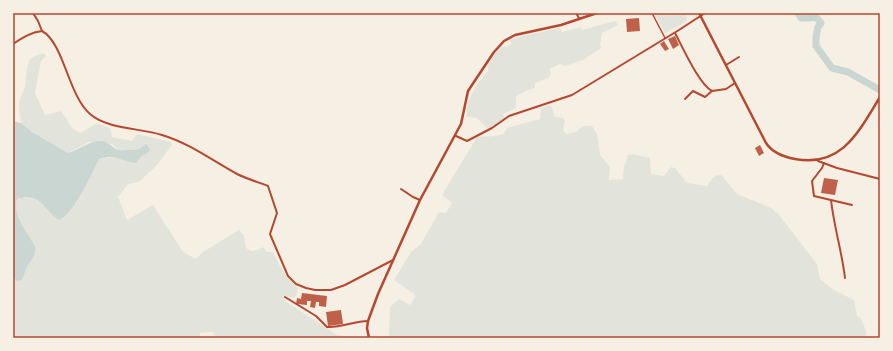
<svg xmlns="http://www.w3.org/2000/svg" width="893" height="351" font-family="Arial,sans-serif">
  <style>
    .green { fill: #e2e4dc }
    .water { fill: #c9d6d2 }
    .lines { fill: none; stroke-linecap: round; stroke-linejoin: round }
    .river { stroke: #c9d6d2; stroke-width: 7 }
    .building { fill: #bf614a }
    .pedestrian { stroke: #b5482f; stroke-width: 1.5 }
    .minor { stroke: #b5482f; stroke-width: 2 }
    .secondary { stroke: #b5482f; stroke-width: 2.5 }
    .neatline { fill: none; stroke: #b5482f; stroke-width: 1.5 }
  </style>
  <rect width="100%" height="100%" fill="#f6efe4"/>
  <!-- green -->
  <g class="green">
    <polygon points="654,13 686,13 687,21 665,33"/>
    <path d="M615,21L618,25L602,33L600,44L601,48L583,60L565,66L560,64L550,69L551,75L548,78L535,83V88L528,90L516,96V108L503,114L505,121L488,129L477,118L467,117C465,99 479,82 489,69L487,66L500,46L507,47L511,44L510,40L518,37L560,28L562,32L581,27L582,30Z"/>
    <path d="M44,53L46,56L41,61L35,93L45,115L61,111L73,129L81,133L97,123L110,128L112,137L132,141L137,134L171,142L172,145L157,165L141,180L138,182L128,184L118,197L127,220L153,205L183,252L196,259L203,252L239,230L244,235L246,248L251,251L258,250L263,247L267,252H273C280,267 285,277 298,288L297,294L294,298L286,296L283,300L310,317L337,335L347,336V338H215L213,332L200,333V338H13V277L14,279L22,280C24,276 25,271 27,267C31,259 37,256 35,246C28,233 12,215 17,199C34,193 46,206 56,218L63,219L76,203L99,159L115,157L132,163L138,161L143,155L148,153L142,148L136,150H125L121,151L118,150L112,144L89,142L68,153L32,132L21,123L19,109V102L25,87L27,68L30,59L37,55Z"/>
    <path d="M551,105L555,117L563,118L565,121L563,130L566,134L576,132L583,126H592L597,134L600,155L610,167L609,180L623,179L624,167L628,155L632,154L650,158L651,174L664,176L671,167L675,168L687,183L707,186C711,180 713,175 721,175L737,194L771,208L779,215L817,264L820,279L834,290L854,300L857,316L861,318L866,331V338H389L390,307L399,299L410,305L415,297L414,294L394,280L411,252L421,244L439,212L446,213L452,203L442,195L477,137L496,136L503,134L507,128L540,119L541,108Z"/>
  </g>
  <!-- water -->
  <path class="water" d="M13,121L21,123L32,132L68,153C79,150 87,142 99,141C108,140 110,146 118,150C121,151 123,150 127,150C137,150 138,151 146,144L150,149L148,153L143,155L136,163C119,162 119,153 99,159C92,173 73,216 59,220C45,211 40,191 17,199C12,215 28,233 35,246C37,256 31,259 27,267C25,271 24,276 22,280L17,281L13,277Z"/>
  <g class="lines">
    <!-- river -->
    <polyline class="river" points="798,13 801,18 809,18 816,17 821,23 818,27 816,37 816,46 832,68 848,72 880,90"/>
  </g>
  <!-- building -->
  <g class="building">
    <polygon points="639,18 640,31 627,32 626,19"/>
    <polygon points="675,36 679,45 673,49 668,39"/>
    <polygon points="664,41 669,49 665,51 660,44"/>
    <polygon points="760,145 764,153 759,156 755,148"/>
    <polygon points="824,178 838,180 835,195 821,193"/>
    <polygon points="302,293 327,296 326,307 319,306 319,302 316,302 315,308 310,307 311,301 307,301 307,305 296,304 297,298 301,299"/>
    <polygon points="341,310 343,324 328,326 326,312"/>
  </g>
  <g class="lines">
    <!-- pedestrian -->
    <polyline class="pedestrian" points="652,13 665,38"/>
    <!-- minor -->
    <g class="minor">
      <polyline points="33,13 38,21 42,31"/>
      <polyline points="576,13 579,18"/>
      <path d="M675,33C683,48 699,84 712,91"/>
      <path d="M13,44C22,38 31,32 42,31C64,43 68,95 90,114C107,129 140,128 162,135C189,143 213,161 237,174C247,179 258,182 268,186L277,213L270,234L288,276L296,284L306,288L315,290H331L345,285L393,260"/>
      <polyline points="726,65 739,57"/>
      <polyline points="685,99 693,91 705,97 712,91 726,89 735,83"/>
      <polyline points="456,136 467,141 492,128 509,116 572,95 679,30 705,13"/>
      <polyline points="818,161 837,168 880,179"/>
      <polyline points="824,163 822,168 812,181 814,196 852,205"/>
      <polyline points="401,189 413,197 420,200"/>
      <path d="M831,200C834,227 842,252 845,278"/>
      <path d="M285,297L316,316L327,327C341,328 354,321 368,321"/>
    </g>
    <!-- secondary -->
    <g class="secondary">
      <path d="M699,13L766,143C772,152 784,157 795,159C842,168 859,131 880,97"/>
      <polyline points="369,338 367,328 368,321 378,294 420,200 461,124 468,91 494,52 504,41 515,35 561,25 597,13"/>
    </g>
  </g>
  <!-- border -->
  <rect width="893" height="351" fill="none" stroke="#f6efe4" stroke-width="28"/>
  <rect x="14" y="14" width="865" height="323" class="neatline"/>
</svg>
